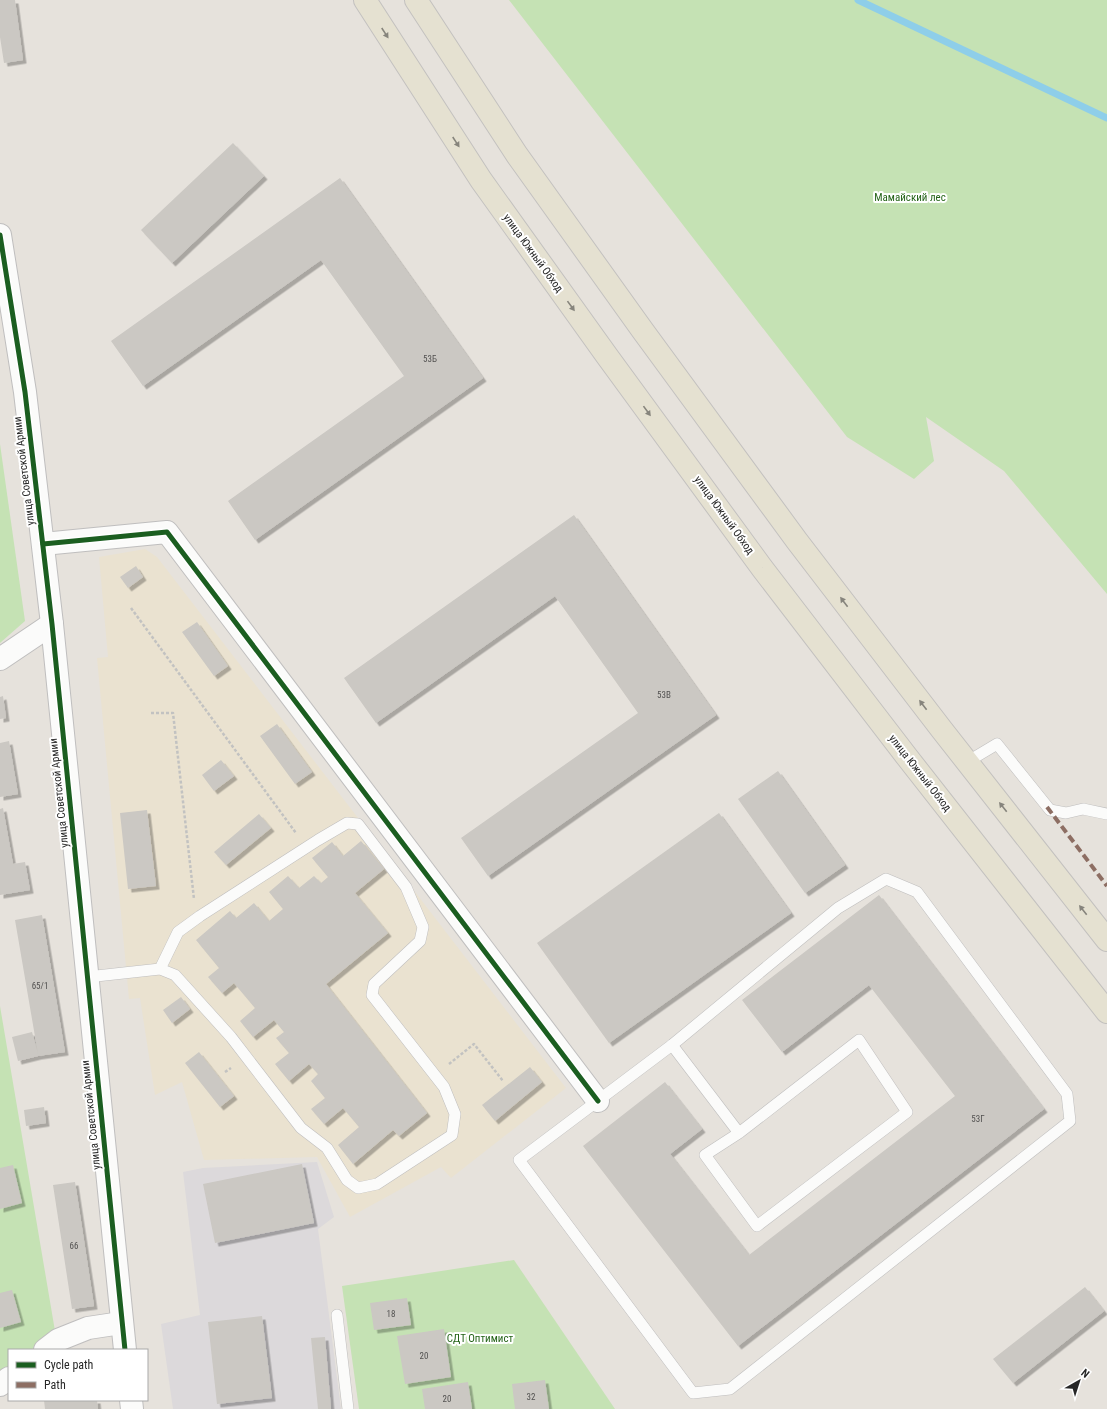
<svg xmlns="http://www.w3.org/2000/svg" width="1107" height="1409" font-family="'Roboto Condensed',sans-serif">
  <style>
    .industrial { fill: #dcd9db }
    .education { fill: #eae2d0 }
    .green { fill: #c5e2b4 }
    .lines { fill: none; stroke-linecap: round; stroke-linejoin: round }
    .stream { stroke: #8ecee9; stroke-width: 7 }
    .building { fill: #cbc8c3; filter: url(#shadow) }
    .service-casing { stroke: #bfbebe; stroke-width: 12 }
    .minor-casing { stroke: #bfbebe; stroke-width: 24 }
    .primary-casing { stroke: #c3c1bf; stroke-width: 24 }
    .path { stroke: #c2c2c1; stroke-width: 2.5; stroke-dasharray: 3 2; stroke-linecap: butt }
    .service { stroke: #fbfbfa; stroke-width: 11 }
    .minor { stroke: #fbfbfa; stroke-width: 22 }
    .primary { stroke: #e5e1d1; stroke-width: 22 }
    .quiet { stroke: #8d6e63; stroke-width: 4; stroke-dasharray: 8 4; stroke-linecap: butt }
    .cycleway-casing { stroke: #fff; stroke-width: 8 }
    .cycleway { stroke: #1b5e20; stroke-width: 5 }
    .oneway { fill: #86847c }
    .labels { text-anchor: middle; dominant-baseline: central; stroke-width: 4; stroke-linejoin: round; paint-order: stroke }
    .number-label { font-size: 9px; fill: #525150 }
    .park-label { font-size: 11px; fill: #246318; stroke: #fff }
    .street-label { font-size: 11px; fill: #272727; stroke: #fff }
  </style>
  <defs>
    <filter id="shadow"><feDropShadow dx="3.5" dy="3.5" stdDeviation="0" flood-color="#0004"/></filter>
  </defs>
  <rect width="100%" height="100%" fill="#e6e2dc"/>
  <!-- industrial -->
  <polygon class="industrial" points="317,1162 334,1217 318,1229 341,1409 173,1409 161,1324 200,1315 183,1172 203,1168"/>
  <!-- education -->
  <polygon class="education" points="145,549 157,557 566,1088 451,1178 441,1167 350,1217 317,1157 204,1160 182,1082 155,1095 140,998 129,999 97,658 108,657 99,557"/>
  <!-- green -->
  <g class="green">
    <polygon points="509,0 1107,0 1107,594 1004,471 926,417 934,461 914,479 847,437"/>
    <polygon points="0,444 25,621 0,643"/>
    <polygon points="0,1006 55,1331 31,1350 9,1350 9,1367 0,1374"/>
    <polygon points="514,1260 615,1409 359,1409 342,1286"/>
  </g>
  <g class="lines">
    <!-- stream -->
    <polyline class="stream" points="858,0 1107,118"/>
  </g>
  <!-- building -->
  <g class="building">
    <polygon points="0,0 15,0 23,60 4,63 0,37"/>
    <polygon points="233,143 264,176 172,263 141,230"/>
    <polygon points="340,178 483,378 255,540 228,501 404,376 321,260 143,386 111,341"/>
    <polygon points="574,515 716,715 488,876 461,838 638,713 555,596 376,723 344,678"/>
    <polygon points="136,566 143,577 128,588 120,577"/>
    <polygon points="197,622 228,666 214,676 182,632"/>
    <polygon points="3,696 6,718 0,719 0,697"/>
    <polygon points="277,724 312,772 295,784 260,736"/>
    <polygon points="9,741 18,794 0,797 0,743"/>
    <polygon points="221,760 234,776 214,791 202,775"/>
    <polygon points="778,771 845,865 805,893 738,799"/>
    <polygon points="3,808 13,864 25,862 30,890 0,895 0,809"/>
    <polygon points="147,810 156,886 128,889 120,813"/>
    <polygon points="719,813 791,913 609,1043 537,943"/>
    <polygon points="259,814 271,828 226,865 214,852"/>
    <polygon points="361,841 384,869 355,893 388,933 326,984 427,1113 399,1136 393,1130 353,1164 338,1145 359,1127 343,1108 324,1124 311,1109 325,1098 311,1081 318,1074 309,1064 289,1081 275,1064 289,1053 276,1038 284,1032 274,1020 253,1037 240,1021 255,1008 234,983 222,993 208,977 219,968 196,940 230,911 236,918 254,903 269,921 283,909 269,892 288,876 299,888 314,876 321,883 328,877 312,858 332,842 343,856"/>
    <polygon points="879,895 1044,1109 738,1346 583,1146 665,1082 702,1129 670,1154 749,1255 955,1096 869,985 782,1052 742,1000"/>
    <polygon points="42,915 65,1052 38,1056 18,1061 12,1037 32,1032 38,1054 15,920"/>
    <polygon points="181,997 190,1009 172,1023 163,1010"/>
    <polygon points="199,1052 234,1096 220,1107 185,1063"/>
    <polygon points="530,1067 542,1082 495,1121 482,1105"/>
    <polygon points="44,1107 46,1123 26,1126 24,1110"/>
    <polygon points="302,1164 314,1223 215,1243 203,1184"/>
    <polygon points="13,1165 22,1203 0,1209 0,1168"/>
    <polygon points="75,1182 94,1306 72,1309 53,1185"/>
    <polygon points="1085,1287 1104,1311 1013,1383 993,1359"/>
    <polygon points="12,1290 21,1322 0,1328 0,1293"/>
    <polygon points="407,1298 411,1325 374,1330 370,1303"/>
    <polygon points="262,1316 272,1398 217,1404 208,1322"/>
    <polygon points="444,1329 451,1377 405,1384 397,1336"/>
    <polygon points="325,1337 331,1409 318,1409 311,1338"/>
    <polygon points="545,1380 549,1409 515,1409 512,1384"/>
    <polygon points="468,1382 472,1409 425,1409 422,1389"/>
    <polygon points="44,1400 97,1400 98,1409 45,1409"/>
  </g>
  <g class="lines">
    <!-- service casing -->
    <g class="service-casing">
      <g id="service">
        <polyline points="967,762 997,744 1050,810 1066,813 1083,809 1107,814"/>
        <polygon points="886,879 917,892 1067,1094 1070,1121 730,1389 693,1393 519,1160 672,1045 838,908"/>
        <polyline points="87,977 160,969 175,975 231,1037 301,1128 327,1148 347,1180 358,1188 377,1184 452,1135 455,1114 444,1087 372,995 374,984 420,941 423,927 406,887 358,824 347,823 318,840 200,916 178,932 160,969"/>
        <polyline points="672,1045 739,1133 705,1155 757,1226 907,1112 859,1040 739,1133"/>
        <polyline points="337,1315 348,1409"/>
      </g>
    </g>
    <!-- minor casing -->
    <g class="minor-casing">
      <g id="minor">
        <polyline points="0,235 25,392 52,624 125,1350"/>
        <polyline points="43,544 167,532 598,1101"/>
        <polyline points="0,659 52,624"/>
        <polyline points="45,1350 58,1340 88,1328 121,1323"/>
        <polyline points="0,1385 9,1378"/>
        <polyline points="131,1400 132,1409"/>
      </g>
    </g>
    <!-- primary casing -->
    <g class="primary-casing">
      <g id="primary">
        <polyline points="365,0 481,180 607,356 762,568 907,757 1107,1012"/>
        <polyline points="416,0 517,155 643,331 797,541 942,730 1107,940"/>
      </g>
    </g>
    <!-- path -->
    <g class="path">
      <polyline points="131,608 296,833"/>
      <polyline points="151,713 173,713 194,899"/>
      <polyline points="449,1064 474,1044 503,1081"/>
      <polyline points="225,1072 231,1068"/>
    </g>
    <!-- service -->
    <use href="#service" class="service"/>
    <!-- minor -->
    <use href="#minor" class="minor"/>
    <!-- primary -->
    <use href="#primary" class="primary"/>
    <!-- quiet -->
    <polyline class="quiet" points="1047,807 1107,886"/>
    <!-- cycleway casing -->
    <g class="cycleway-casing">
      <g id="cycleway">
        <polyline points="0,235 25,392 52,624 125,1350"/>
        <polyline points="43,544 167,532 598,1101"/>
      </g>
    </g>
    <!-- cycleway -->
    <use href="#cycleway" class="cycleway"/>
  </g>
  <!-- one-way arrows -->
  <defs><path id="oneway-solid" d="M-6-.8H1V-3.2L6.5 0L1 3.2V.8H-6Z"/></defs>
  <g class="oneway">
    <use href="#oneway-solid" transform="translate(385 33) rotate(57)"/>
    <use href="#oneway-solid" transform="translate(456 142) rotate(57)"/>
    <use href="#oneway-solid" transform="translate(571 306) rotate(54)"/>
    <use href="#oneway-solid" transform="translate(647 411) rotate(54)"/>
    <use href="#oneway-solid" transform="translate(844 602) rotate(-127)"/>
    <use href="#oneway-solid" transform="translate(923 705) rotate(-127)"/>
    <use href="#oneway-solid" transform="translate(1003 807) rotate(-128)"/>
    <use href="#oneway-solid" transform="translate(1083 910) rotate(-128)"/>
  </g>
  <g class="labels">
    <!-- number labels -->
    <g class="number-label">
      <text x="430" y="359">53Б</text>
      <text x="664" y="695">53В</text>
      <text x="40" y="986">65/1</text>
      <text x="978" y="1119">53Г</text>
      <text x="74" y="1246">66</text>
      <text x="391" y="1314">18</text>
      <text x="424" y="1356">20</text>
      <text x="531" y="1397">32</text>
      <text x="447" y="1399">20</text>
    </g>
    <!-- park labels -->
    <g class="park-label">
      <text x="910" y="197">Мамайский лес</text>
      <text x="480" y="1338">СДТ Оптимист</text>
    </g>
    <!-- street labels -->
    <g class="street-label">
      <text transform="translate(533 253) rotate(54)">улица Южный Обход</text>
      <text transform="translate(24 471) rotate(-97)">улица Советской Армии</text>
      <text transform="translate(724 515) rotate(54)">улица Южный Обход</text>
      <text transform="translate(920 773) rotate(52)">улица Южный Обход</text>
      <text transform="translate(59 793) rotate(-96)">улица Советской Армии</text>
      <text transform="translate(91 1115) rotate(-96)">улица Советской Армии</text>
    </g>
  </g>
  <!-- legend -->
  <rect x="8" y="1349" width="140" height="52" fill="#ffffff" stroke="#a9a9a9"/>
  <rect x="16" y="1362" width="20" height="6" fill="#1b5e20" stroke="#a9a9a9"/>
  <text x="44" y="1369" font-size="12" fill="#272727">Cycle path</text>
  <rect x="16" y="1382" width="20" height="6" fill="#8d6e63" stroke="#a9a9a9"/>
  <text x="44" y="1389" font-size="12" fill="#272727">Path</text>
  <!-- north arrow -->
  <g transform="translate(1079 1381) rotate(39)" stroke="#ffffff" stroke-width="3" paint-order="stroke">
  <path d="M0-3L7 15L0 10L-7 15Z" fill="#272727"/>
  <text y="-6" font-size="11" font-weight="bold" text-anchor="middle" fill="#272727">N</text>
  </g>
</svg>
